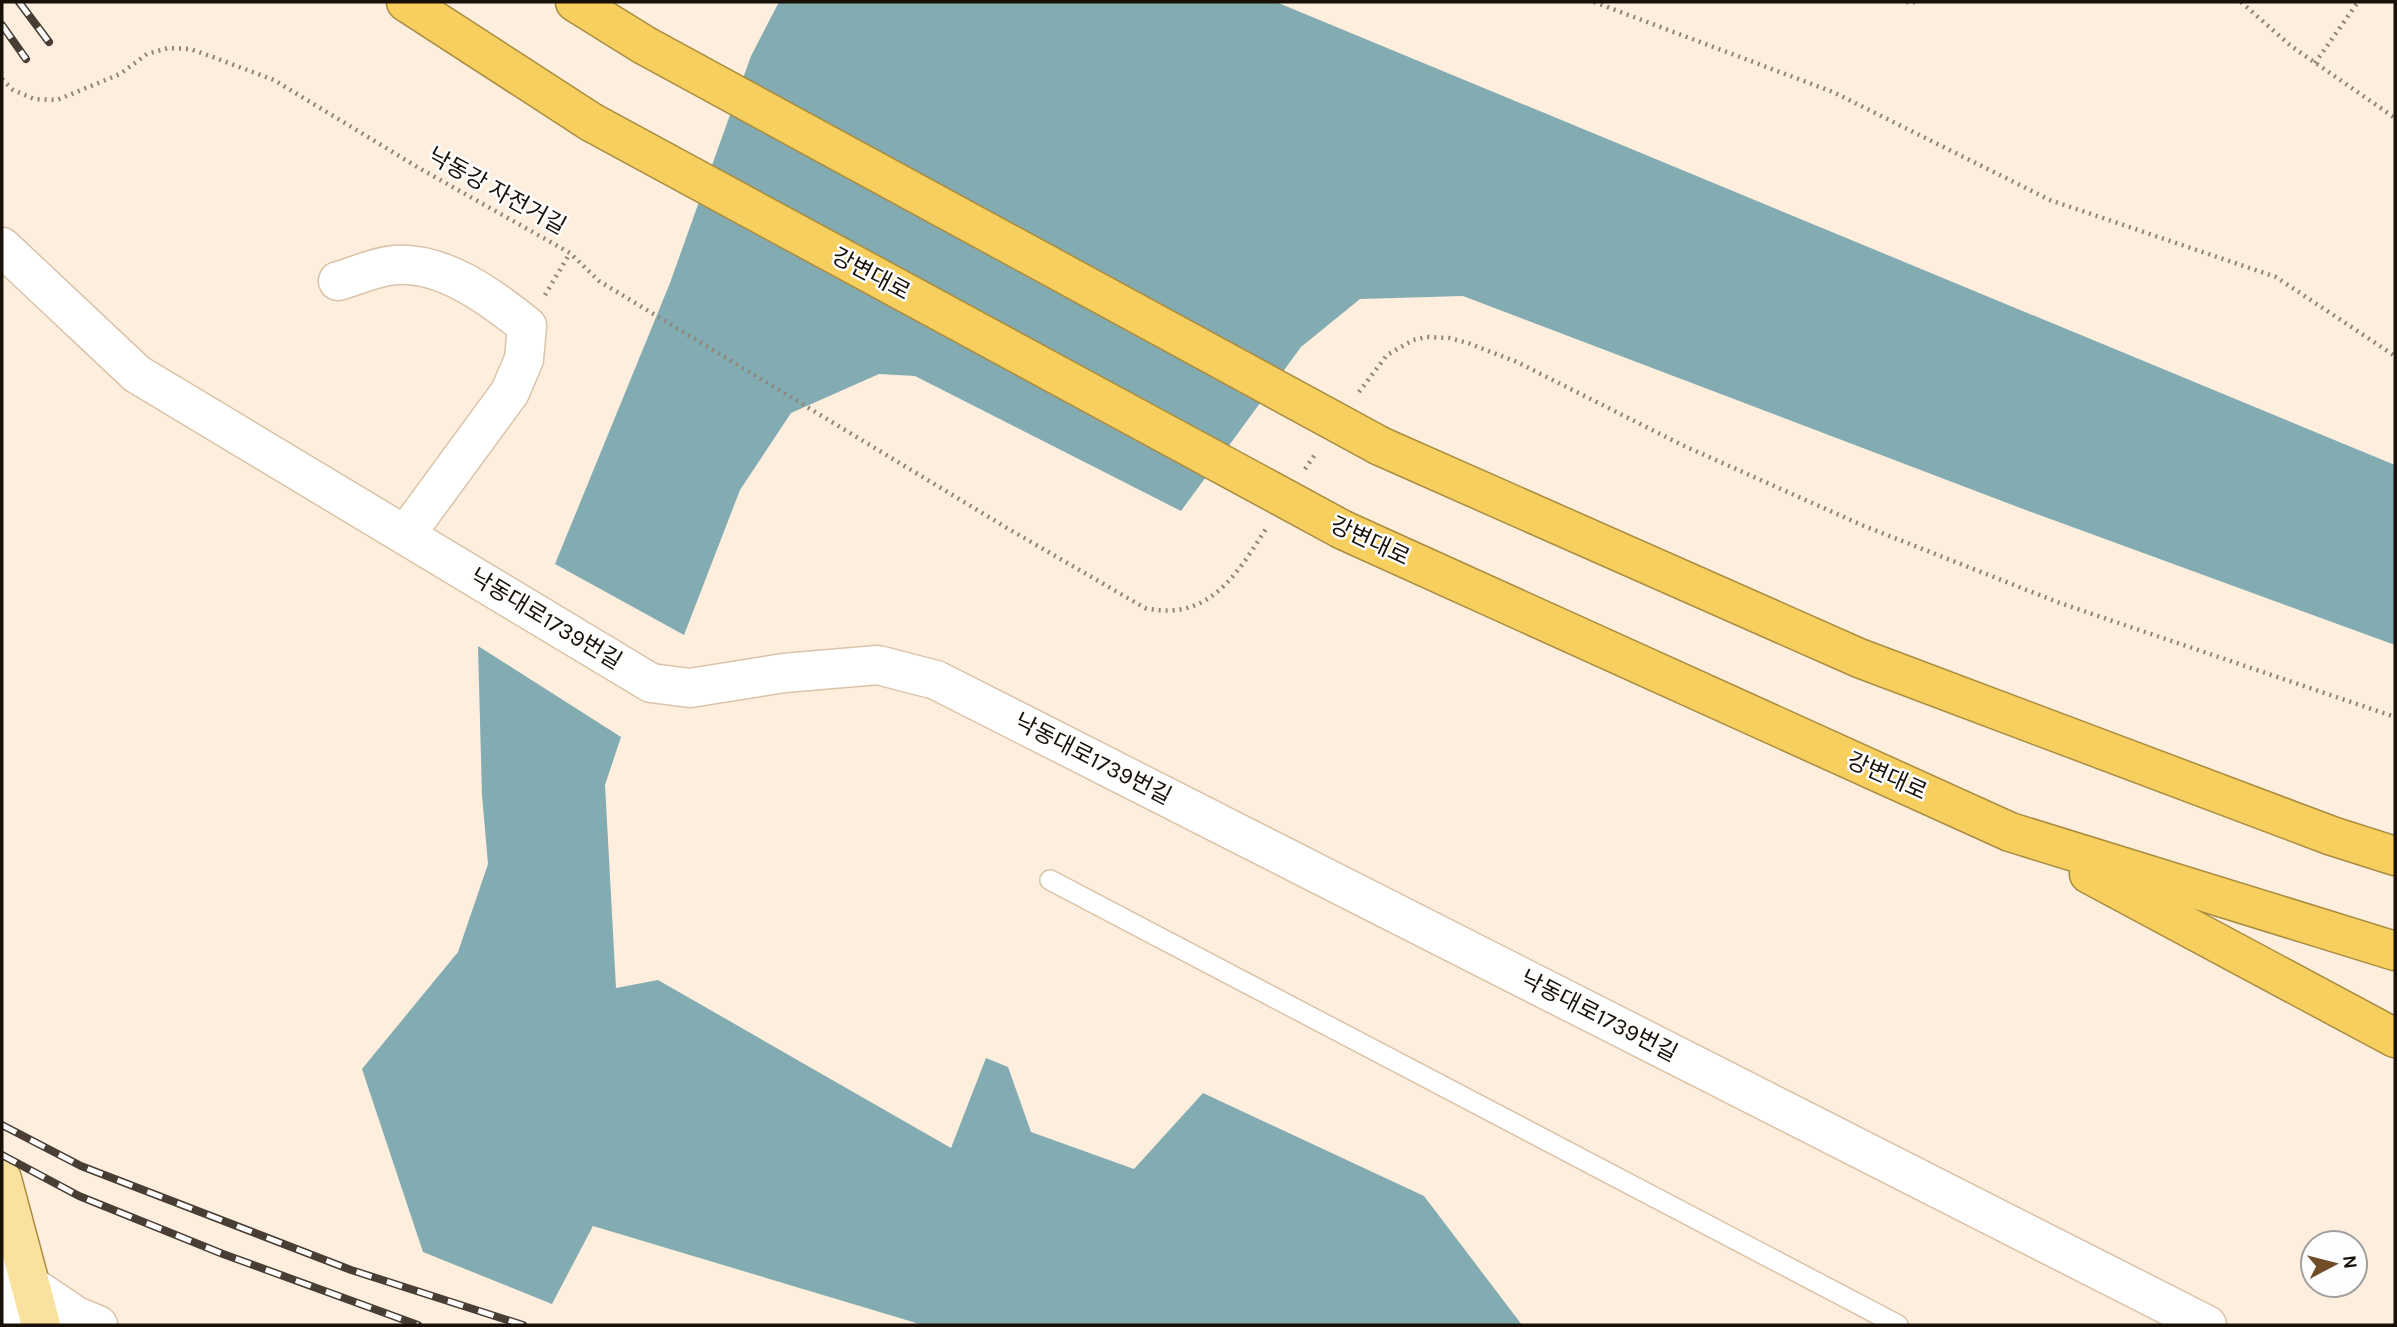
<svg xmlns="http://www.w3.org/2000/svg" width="2397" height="1327" font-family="Karla,'Noto Sans KR',sans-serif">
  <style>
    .water { fill: #83abb2 }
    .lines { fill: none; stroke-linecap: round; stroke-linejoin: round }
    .lane-casing { stroke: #dbc3a8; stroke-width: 22 }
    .street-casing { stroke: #dbc3a8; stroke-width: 41 }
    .secondary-casing { stroke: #dbc3a8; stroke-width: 41 }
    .primary-casing { stroke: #a98c40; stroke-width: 41 }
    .highway-casing { stroke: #a98c40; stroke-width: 41 }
    .path { stroke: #918579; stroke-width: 4.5; stroke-dasharray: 2 5; stroke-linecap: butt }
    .lane { stroke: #fff; stroke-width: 19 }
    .street { stroke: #fff; stroke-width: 38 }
    .secondary { stroke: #fff; stroke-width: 38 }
    .primary { stroke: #fae29e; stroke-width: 38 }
    .highway { stroke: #f6cf5e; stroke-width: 38 }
    .rail-casing { stroke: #483e34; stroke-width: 8 }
    .rail { stroke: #fefefe; stroke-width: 5; stroke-dasharray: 16; stroke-linecap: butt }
    .highway-bridge-casing { stroke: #a98c40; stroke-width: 41; stroke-linecap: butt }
    .highway-bridge { stroke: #f6cf5e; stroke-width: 38 }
    .labels { text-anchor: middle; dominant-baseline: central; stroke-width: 5; stroke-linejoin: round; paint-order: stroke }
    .street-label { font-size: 23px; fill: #191108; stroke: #fefefe }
  </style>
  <rect width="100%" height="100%" fill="#fdeede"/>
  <!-- water -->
  <g class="water">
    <polygon points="779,2 1276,2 2395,465 2395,645 2031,512 1463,296 1360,299 1301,347 1181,511 915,376 879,374 791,413 740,490 684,635 555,564 670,283 751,56"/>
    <polygon points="478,646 621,737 605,785 616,988 658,980 951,1148 986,1058 1008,1067 1031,1132 1134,1169 1203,1093 1424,1196 1522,1325 923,1325 593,1226 552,1304 423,1252 362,1069 458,952 488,864 482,795"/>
  </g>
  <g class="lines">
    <!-- lane casing -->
    <g class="lane-casing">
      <g id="lane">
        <polyline points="1050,880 1898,1325"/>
        <polyline points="7,1324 11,1257"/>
      </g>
    </g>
    <!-- street casing -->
    <g class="street-casing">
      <path id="street" d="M338,281C356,276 377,266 396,265C444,262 491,297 527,326L524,359L510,392L406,534"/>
    </g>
    <!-- secondary casing -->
    <g class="secondary-casing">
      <g id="secondary">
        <polyline points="2,247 137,374 651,683 690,688 784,673 878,665 936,680 2207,1325"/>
        <polyline points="30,1285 76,1316 98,1325"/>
        <polyline points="2,1318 13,1325"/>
      </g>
    </g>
    <!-- primary casing -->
    <g class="primary-casing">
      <polyline id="primary" points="2,1179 41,1325"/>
    </g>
    <!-- highway casing -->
    <g class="highway-casing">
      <g id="highway">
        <polyline points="406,2 591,122"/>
        <polyline points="575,2 644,45"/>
        <polyline points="1380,446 1859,658 2332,836 2395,856"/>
        <polyline points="1343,530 2010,832 2395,951"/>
        <polyline points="2089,874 2395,1038"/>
      </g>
    </g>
    <!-- path -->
    <g class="path">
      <polyline points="1594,2 1833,92 2050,200 2276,277 2395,356"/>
      <polyline points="1906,2 1917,2"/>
      <polyline points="2241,2 2291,46 2395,118"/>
      <polyline points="2315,63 2358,2"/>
      <path d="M2,79L13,90L34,99L57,100L120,74L147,54L168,48L190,49L210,56L274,80L419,168L570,253L599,281L1007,528L1145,608C1209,622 1236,575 1266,529"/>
      <polyline points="545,295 570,253"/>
      <polyline points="1359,392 1387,355 1413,340 1427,337 1449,338 1468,343 1517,362 1682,445 1864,526 2060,603 2395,717"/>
      <polyline points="1305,469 1316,453"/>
    </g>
    <!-- lane -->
    <use href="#lane" class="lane"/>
    <!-- street -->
    <use href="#street" class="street"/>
    <!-- secondary -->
    <use href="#secondary" class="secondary"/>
    <!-- primary -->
    <use href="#primary" class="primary"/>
    <!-- highway -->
    <use href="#highway" class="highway"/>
    <!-- rail casing -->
    <g class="rail-casing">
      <g id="rail">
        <polyline points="19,2 49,42"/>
        <polyline points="2,25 26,59"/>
        <polyline points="2,1125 81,1166 351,1270 523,1325"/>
        <polyline points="2,1155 79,1196 223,1254 418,1325"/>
      </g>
    </g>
    <!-- rail -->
    <use href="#rail" class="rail"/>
    <!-- highway-bridge casing -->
    <g class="highway-bridge-casing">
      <g id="highway-bridge">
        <polyline points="644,45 1380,446"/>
        <polyline points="591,122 1343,530"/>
      </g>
    </g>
    <!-- highway-bridge -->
    <use href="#highway-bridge" class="highway-bridge"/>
  </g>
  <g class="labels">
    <!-- street labels -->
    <g class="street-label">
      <text transform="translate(497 191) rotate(29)">낙동강 자전거길</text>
      <text transform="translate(871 274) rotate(28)">강변대로</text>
      <text transform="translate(1370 541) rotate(25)">강변대로</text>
      <text transform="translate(546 619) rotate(31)">낙동대로1739번길</text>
      <text transform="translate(1093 759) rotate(27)">낙동대로1739번길</text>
      <text transform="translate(1887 776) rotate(24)">강변대로</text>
      <text transform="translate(1599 1016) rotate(27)">낙동대로1739번길</text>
    </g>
  </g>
  <!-- border -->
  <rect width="2397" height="1327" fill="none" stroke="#191108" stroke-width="7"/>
  <!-- north arrow -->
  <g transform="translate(2334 1264) rotate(83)"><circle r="33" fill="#fefefe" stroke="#a29f9c" stroke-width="2"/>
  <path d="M0-5L12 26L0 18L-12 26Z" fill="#704d27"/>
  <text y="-10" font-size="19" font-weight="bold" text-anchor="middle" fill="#191108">N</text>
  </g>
</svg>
